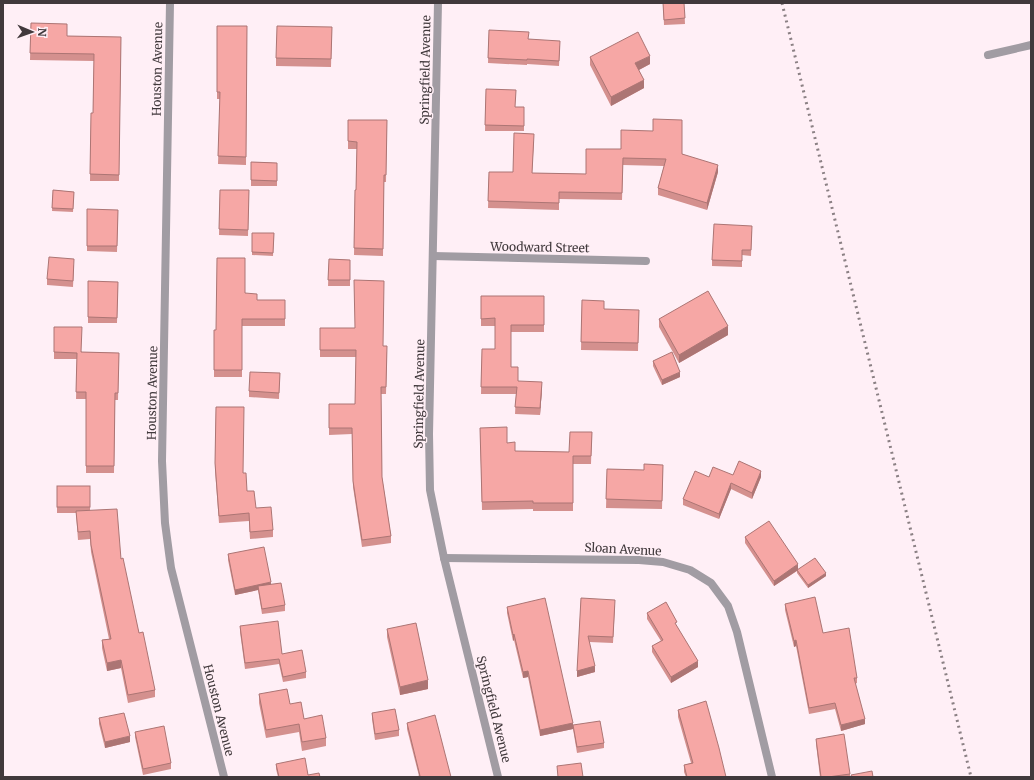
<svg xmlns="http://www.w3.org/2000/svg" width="1034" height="780" font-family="Merriweather,serif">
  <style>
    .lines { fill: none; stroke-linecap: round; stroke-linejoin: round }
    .minor { stroke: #a19ca3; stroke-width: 8 }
    .rail { stroke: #8b8084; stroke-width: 3; stroke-dasharray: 2 4; stroke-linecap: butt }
    .wall { fill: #d4908e }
    .shaded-wall { fill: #ac7574 }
    .building { fill: #f6a7a5; stroke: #ac7574 }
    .labels { text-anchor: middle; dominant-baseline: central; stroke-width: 3; stroke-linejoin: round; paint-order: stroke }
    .street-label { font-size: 12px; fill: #41393c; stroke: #ffeff6 }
  </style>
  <rect width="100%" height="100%" fill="#ffeff6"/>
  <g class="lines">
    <!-- minor -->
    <g class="minor">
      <polyline points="170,3 162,461 165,523 171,568 224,777"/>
      <polyline points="438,3 429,434 430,490 444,558 498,777"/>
      <polyline points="988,55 1031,45"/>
      <polyline points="433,256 646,261"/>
      <polyline points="444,558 639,560 663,562 690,570 711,583 728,606 737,632 772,777"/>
    </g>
    <!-- rail -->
    <polyline class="rail" points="782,3 971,777"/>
  </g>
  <!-- wall -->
  <g class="wall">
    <polygon points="663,3 684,3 685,24 664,25"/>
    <polygon points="31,23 67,36 121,37 119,181 90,181 91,113 93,113 94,61 30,60"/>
    <polygon points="217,26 247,26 246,165 218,164 220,99 217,99"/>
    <polygon points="332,27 331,67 276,66 276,58"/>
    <polygon points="489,30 560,46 559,66 527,64 527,65 488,63"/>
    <polygon points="590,57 650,64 639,70 644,88 611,106 590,65"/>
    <polygon points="486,89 515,107 524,107 524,131 485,131"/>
    <polygon points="348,120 387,120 386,182 384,182 383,256 354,255 355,190 356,190 357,149 348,149"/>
    <polygon points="534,141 532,173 586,174 586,149 682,154 718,172 707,210 658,195 658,188 664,166 623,165 622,200 559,199 559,210 488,208 489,172 513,172"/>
    <polygon points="251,162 277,163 277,186 251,186"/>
    <polygon points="53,190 74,192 73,212 52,211"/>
    <polygon points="220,190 249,190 248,236 219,235"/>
    <polygon points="118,210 117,252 87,251 87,246"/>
    <polygon points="752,231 751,256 742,255 742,267 712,266 712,260"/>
    <polygon points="252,233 274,233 273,256 252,255"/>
    <polygon points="329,259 350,260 350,286 328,286"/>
    <polygon points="74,265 73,287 47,285 47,279"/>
    <polygon points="118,282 117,323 88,323 88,317"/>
    <polygon points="245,293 257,300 285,300 285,326 242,326 242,377 214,377 214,330 216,330"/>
    <polygon points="481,296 544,296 544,332 511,332 511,367 518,381 542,389 540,415 515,414 516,394 481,394 482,349 495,349 495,326 481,326"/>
    <polygon points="582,300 604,310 639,310 638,351 581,350"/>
    <polygon points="659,319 728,335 679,363 659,327"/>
    <polygon points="54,327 82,352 119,353 118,400 115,400 114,473 86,473 86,399 76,399 77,359 54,359"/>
    <polygon points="320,328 383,346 387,353 386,394 381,394 382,477 391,536 391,543 362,547 353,487 352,434 329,435 329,404 355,404 356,357 320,357"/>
    <polygon points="653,361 680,377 662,385 653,366"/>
    <polygon points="280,373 279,399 249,397 249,391"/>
    <polygon points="216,407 243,473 247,491 256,508 273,530 273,537 250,539 249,521 219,523 215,470"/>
    <polygon points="480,428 507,443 515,451 569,452 592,432 591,464 573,464 573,511 533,511 533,509 482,510"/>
    <polygon points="663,465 662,509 606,508 607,469 644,470"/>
    <polygon points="733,475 761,477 752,499 731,489 719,519 683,505 683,499"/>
    <polygon points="57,486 90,486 90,511 121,559 139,633 155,690 155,697 128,703 121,668 107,671 102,648 102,640 109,639 91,552 90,539 78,540 76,513 57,513"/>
    <polygon points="745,537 798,569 826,576 808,588 797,573 797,571 774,586 745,543"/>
    <polygon points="228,554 271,585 285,605 285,611 262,614 258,590 235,595 228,560"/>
    <polygon points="581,598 615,606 613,643 589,642 595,672 577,677"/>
    <polygon points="785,604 823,633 857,678 857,683 855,684 865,724 841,731 835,709 809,714 796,646 794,647 785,610"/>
    <polygon points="507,607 573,725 604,743 604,748 577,753 573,729 540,736 528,677 523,678 514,640 513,641 507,613"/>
    <polygon points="647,613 677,627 698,667 671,683 652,652 652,646 661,641 647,619"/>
    <polygon points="240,626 282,654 306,672 306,678 283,682 279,664 245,669 240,632"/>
    <polygon points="387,629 428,689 400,695 387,637"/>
    <polygon points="259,694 290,704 304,719 326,738 326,746 302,751 299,732 266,738 259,703"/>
    <polygon points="678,710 726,777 686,777 684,772 684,765 691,763 678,717"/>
    <polygon points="372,713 399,730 399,736 375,740 372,719"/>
    <polygon points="99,718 130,742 105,748 99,724"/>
    <polygon points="407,723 451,777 419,776 407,729"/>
    <polygon points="135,732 171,763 171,769 143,775 135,737"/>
    <polygon points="816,739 850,774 850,777 820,777 816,744"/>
    <polygon points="276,764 308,775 320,777 278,777 276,769"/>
  </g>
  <!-- shaded-wall -->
  <g class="shaded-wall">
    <polygon points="650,56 650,64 635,72 635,63"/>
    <polygon points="644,80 644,88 611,106 611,97"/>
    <polygon points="718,165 718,172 707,210 707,203"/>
    <polygon points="728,326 728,335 679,363 679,355"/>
    <polygon points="680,372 680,377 662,385 662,380"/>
    <polygon points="542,382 542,389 540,415 540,408"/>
    <polygon points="761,471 761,477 752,499 752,493"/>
    <polygon points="731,483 731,489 719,519 719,514"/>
    <polygon points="798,564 798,570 774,586 774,581"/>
    <polygon points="826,573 826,576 808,588 808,585"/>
    <polygon points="271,582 271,587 258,586 258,590 235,595 235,590"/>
    <polygon points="514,634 514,640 513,641 513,635"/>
    <polygon points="796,640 796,646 794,647 794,641"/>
    <polygon points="121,660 121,668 107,671 107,663"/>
    <polygon points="698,661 698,667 671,683 671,677"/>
    <polygon points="595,666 595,672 577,677 577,671"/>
    <polygon points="528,671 528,677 523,678 523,672"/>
    <polygon points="428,680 428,689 400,695 400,687"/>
    <polygon points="865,719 865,724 841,731 841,725"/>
    <polygon points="573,723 573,729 540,736 540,730"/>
    <polygon points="130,736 130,742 105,748 105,742"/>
  </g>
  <!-- building -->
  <g class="building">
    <polygon points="663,3 684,3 685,18 664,20"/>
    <polygon points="31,23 67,24 67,36 121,37 119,175 90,174 91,113 93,113 94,54 30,53"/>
    <polygon points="217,26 247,26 246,157 218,156 220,92 217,92"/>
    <polygon points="277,26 332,27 331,59 276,58"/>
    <polygon points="489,30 529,32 528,39 560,41 559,61 527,59 527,60 488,58"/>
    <polygon points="638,32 650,56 635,63 644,80 611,97 590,57"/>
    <polygon points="486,89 516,90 515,107 524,107 524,126 485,125"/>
    <polygon points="653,119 682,120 682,154 718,165 707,203 658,188 666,159 623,158 622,193 559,192 559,203 488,201 489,172 513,172 514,133 534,134 532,173 586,174 586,149 621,149 621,130 653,131"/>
    <polygon points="348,120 387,120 386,175 384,175 383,249 354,248 355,190 356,190 357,142 348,141"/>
    <polygon points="251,162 277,163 277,181 251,180"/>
    <polygon points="53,190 74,192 73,209 52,208"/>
    <polygon points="220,190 249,190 248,230 219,229"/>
    <polygon points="87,209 118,210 117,246 87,246"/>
    <polygon points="714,224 752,226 751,250 742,250 742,261 712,260"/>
    <polygon points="252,233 274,233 273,253 252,252"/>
    <polygon points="49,257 74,259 73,281 47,279"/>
    <polygon points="217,258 245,258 245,293 257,294 257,300 285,300 285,319 242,319 242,370 214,370 214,330 216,330"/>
    <polygon points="329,259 350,260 350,280 328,280"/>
    <polygon points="354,280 384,281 383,346 387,346 386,387 381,387 382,477 391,536 362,540 353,481 352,428 329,428 329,404 355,404 356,350 320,350 320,328 355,328"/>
    <polygon points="88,281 118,282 117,318 88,317"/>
    <polygon points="708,291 728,326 679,355 659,319"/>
    <polygon points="481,296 544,296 544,325 511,325 511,367 518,367 518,381 542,382 540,408 515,407 517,387 481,387 482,349 495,349 495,318 481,319"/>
    <polygon points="582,300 604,301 604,309 639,310 638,343 581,342"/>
    <polygon points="54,327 82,327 81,352 119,353 118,393 115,393 114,466 86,466 86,392 76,392 77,353 54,352"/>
    <polygon points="672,352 680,372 662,380 653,361"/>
    <polygon points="250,372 280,373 279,393 249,391"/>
    <polygon points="216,407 244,407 243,473 246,473 247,491 254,491 256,508 271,507 273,530 250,532 249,513 219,516 215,463"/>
    <polygon points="507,427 507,443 515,442 515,451 569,452 570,432 592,432 591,456 573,456 573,503 533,503 533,501 482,502 480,428"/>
    <polygon points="739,461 761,471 752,493 731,483 719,514 683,499 695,471 709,477 713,467 733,475"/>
    <polygon points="644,464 663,465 662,501 606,499 607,469 644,470"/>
    <rect x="57" y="486" width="33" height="21"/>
    <polygon points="117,509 121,559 123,558 139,633 143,632 155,690 128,695 121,660 107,663 102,640 111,639 91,545 90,531 78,532 76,511"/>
    <polygon points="769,521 798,564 774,581 745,537"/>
    <polygon points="264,547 271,582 235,590 228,554"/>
    <polygon points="815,558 826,573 808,585 797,570"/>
    <polygon points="281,583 285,605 262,609 258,586"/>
    <polygon points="815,597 823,633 849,628 857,678 854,678 865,719 841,725 835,703 809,708 796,640 794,641 785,604"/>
    <polygon points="545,598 573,723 540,730 528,671 523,672 514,634 513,635 507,607"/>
    <polygon points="581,598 615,600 613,637 588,636 595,666 577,671"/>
    <polygon points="666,602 677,622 675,623 698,661 671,677 652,646 663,640 647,613"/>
    <polygon points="278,621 282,654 302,650 306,672 283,677 279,659 245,663 240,626"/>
    <polygon points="416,623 428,680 400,687 387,629"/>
    <polygon points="287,689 290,704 301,702 304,719 322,715 326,738 302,742 299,724 266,730 259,694"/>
    <polygon points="706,701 719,748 726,777 687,777 684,765 693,763 678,710"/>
    <polygon points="395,709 399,730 375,734 372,713"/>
    <polygon points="124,713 130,736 105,742 99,718"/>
    <polygon points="435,715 451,777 415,777 420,776 407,723"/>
    <polygon points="600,721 604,743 577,747 573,725"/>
    <polygon points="164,726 171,763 143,769 135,732"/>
    <polygon points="844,734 850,774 828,777 821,777 816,739"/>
    <polygon points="305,758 308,775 319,773 320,777 279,777 276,764"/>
    <polygon points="581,763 583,777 558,777 557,766"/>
    <polygon points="872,771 873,777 852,777 851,775"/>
  </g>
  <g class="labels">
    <!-- street labels -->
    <g class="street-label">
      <text transform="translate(157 69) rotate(-89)">Houston Avenue</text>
      <text transform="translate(425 70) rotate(-89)">Springfield Avenue</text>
      <text transform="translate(540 247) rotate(1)">Woodward Street</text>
      <text transform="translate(152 393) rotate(-89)">Houston Avenue</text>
      <text transform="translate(419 394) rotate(-89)">Springfield Avenue</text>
      <text transform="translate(623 549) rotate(3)">Sloan Avenue</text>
      <text transform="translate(494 709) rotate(76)">Springfield Avenue</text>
      <text transform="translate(219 710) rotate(76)">Houston Avenue</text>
    </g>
  </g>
  <!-- border -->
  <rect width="1034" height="780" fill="none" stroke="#41393c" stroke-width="8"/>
  <!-- north arrow -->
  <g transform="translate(32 32) rotate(92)" stroke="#ffeff6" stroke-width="3" paint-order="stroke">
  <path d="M0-3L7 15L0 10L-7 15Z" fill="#41393c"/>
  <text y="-6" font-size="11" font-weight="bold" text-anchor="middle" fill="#41393c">N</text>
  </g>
</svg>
